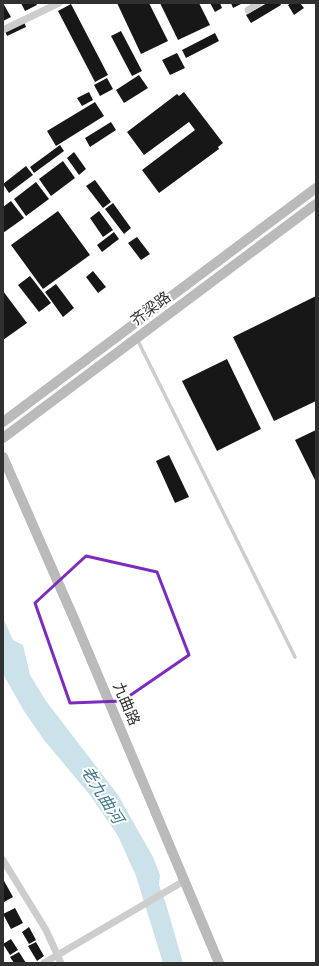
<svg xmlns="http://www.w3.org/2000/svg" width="319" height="966" font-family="'Alegreya Sans','Noto Sans SC',sans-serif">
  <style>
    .water { fill: #cbe2eb }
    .building { fill: #171717 }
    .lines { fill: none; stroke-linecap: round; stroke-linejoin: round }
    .lane { stroke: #cdcdcd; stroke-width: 3.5 }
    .street { stroke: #cdcdcd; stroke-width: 7 }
    .secondary { stroke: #bababa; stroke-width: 10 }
    .marked { fill: none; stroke: #7b2cbf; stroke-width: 3; stroke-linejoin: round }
    .labels { text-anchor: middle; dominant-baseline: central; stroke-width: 4; stroke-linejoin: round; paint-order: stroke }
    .street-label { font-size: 15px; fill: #303030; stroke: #fff }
    .water-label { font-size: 16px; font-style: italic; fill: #407990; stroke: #fff }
  </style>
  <rect width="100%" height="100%" fill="#fff"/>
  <!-- water -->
  <polygon class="water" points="3,618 13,640 23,645 30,675 46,701 118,795 153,857 160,875 159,885 166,904 183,963 163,963 136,876 118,836 90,795 44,740 24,711 3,674"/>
  <!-- building -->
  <g class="building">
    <polygon points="3,3 11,17 3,21"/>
    <polygon points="21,3 36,3 37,5 25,11"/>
    <polygon points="117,3 149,3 168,41 141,54"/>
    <polygon points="160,3 199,3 210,25 178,40"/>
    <polygon points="210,3 220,3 222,8 215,12"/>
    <polygon points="231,3 243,3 233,8"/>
    <polygon points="267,3 280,3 281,5 251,23 246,15"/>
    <polygon points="291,3 300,3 304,8 294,15 288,5"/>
    <polygon points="71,4 108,75 95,82 58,11"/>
    <polygon points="24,22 26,27 7,36 5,31"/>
    <polygon points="121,31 142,71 132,76 111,36"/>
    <polygon points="215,33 219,41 186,58 182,50"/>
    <polygon points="177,53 185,68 170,75 162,60"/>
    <polygon points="139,75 148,88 124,103 116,90"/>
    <polygon points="107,78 113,89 100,96 94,85"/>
    <polygon points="89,92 93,100 82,106 77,98"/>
    <polygon points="184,92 223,143 218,147 219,149 159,193 142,170 195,130 189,122 144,155 127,132 177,94 179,96"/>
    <polygon points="95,102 104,116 56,146 47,131"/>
    <polygon points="111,122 116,130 90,147 85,138"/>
    <polygon points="60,145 64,151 34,173 30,167"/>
    <polygon points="74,152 86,169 79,175 67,158"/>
    <polygon points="63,161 75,178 51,196 39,179"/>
    <polygon points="26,166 33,175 9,193 3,184"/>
    <polygon points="95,180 111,202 103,208 86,186"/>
    <polygon points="36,182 49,199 26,216 14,199"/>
    <polygon points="11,201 24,218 3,233 3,207"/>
    <polygon points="113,203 131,228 124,234 105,209"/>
    <polygon points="58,211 90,255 43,289 11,245"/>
    <polygon points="99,211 113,230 103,237 90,218"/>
    <polygon points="114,232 119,239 102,252 97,245"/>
    <polygon points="137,237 150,254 141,260 128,243"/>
    <polygon points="93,271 106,287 98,293 86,277"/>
    <polygon points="30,276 51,303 39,312 18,285"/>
    <polygon points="56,284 74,308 63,317 45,292"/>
    <polygon points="3,291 27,323 3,340"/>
    <polygon points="316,296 316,401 274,421 233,337"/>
    <polygon points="227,359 261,429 217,451 182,381"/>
    <polygon points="316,430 316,482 295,440"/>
    <polygon points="169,455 189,497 175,503 156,461"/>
    <polygon points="3,879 13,897 4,902 3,901"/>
    <polygon points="15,908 23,923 11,929 3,914"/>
    <polygon points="29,927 36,940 29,944 22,932"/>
    <polygon points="11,939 18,950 10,955 3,944"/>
    <polygon points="36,942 44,956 37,961 28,946"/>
    <polygon points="19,952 26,963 14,963 10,957"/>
  </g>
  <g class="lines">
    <!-- lane -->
    <polyline class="lane" points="137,339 295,657"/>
    <!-- street -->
    <g class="street">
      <polyline points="248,10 259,3"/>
      <polyline points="5,29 59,3"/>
      <polyline points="3,860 46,930 61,963"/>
      <polyline points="44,963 184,881"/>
    </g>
    <!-- secondary -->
    <g class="secondary">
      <polyline points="3,422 316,188"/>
      <polyline points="3,438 316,204"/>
      <polyline points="3,457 75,621 219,963"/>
    </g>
  </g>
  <!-- marked area -->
  <path class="marked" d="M86,556L157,572L189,655L122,701L70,703L35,603Z"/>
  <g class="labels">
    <!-- street labels -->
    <g class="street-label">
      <text transform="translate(151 309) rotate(-37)">齐梁路</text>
      <text transform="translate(126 704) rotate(67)">九曲路</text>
    </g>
    <!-- water labels -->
    <g class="water-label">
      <text transform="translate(102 795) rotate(58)">老九曲河</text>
    </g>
  </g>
  <!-- border -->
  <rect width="319" height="966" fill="none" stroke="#303030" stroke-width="8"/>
</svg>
